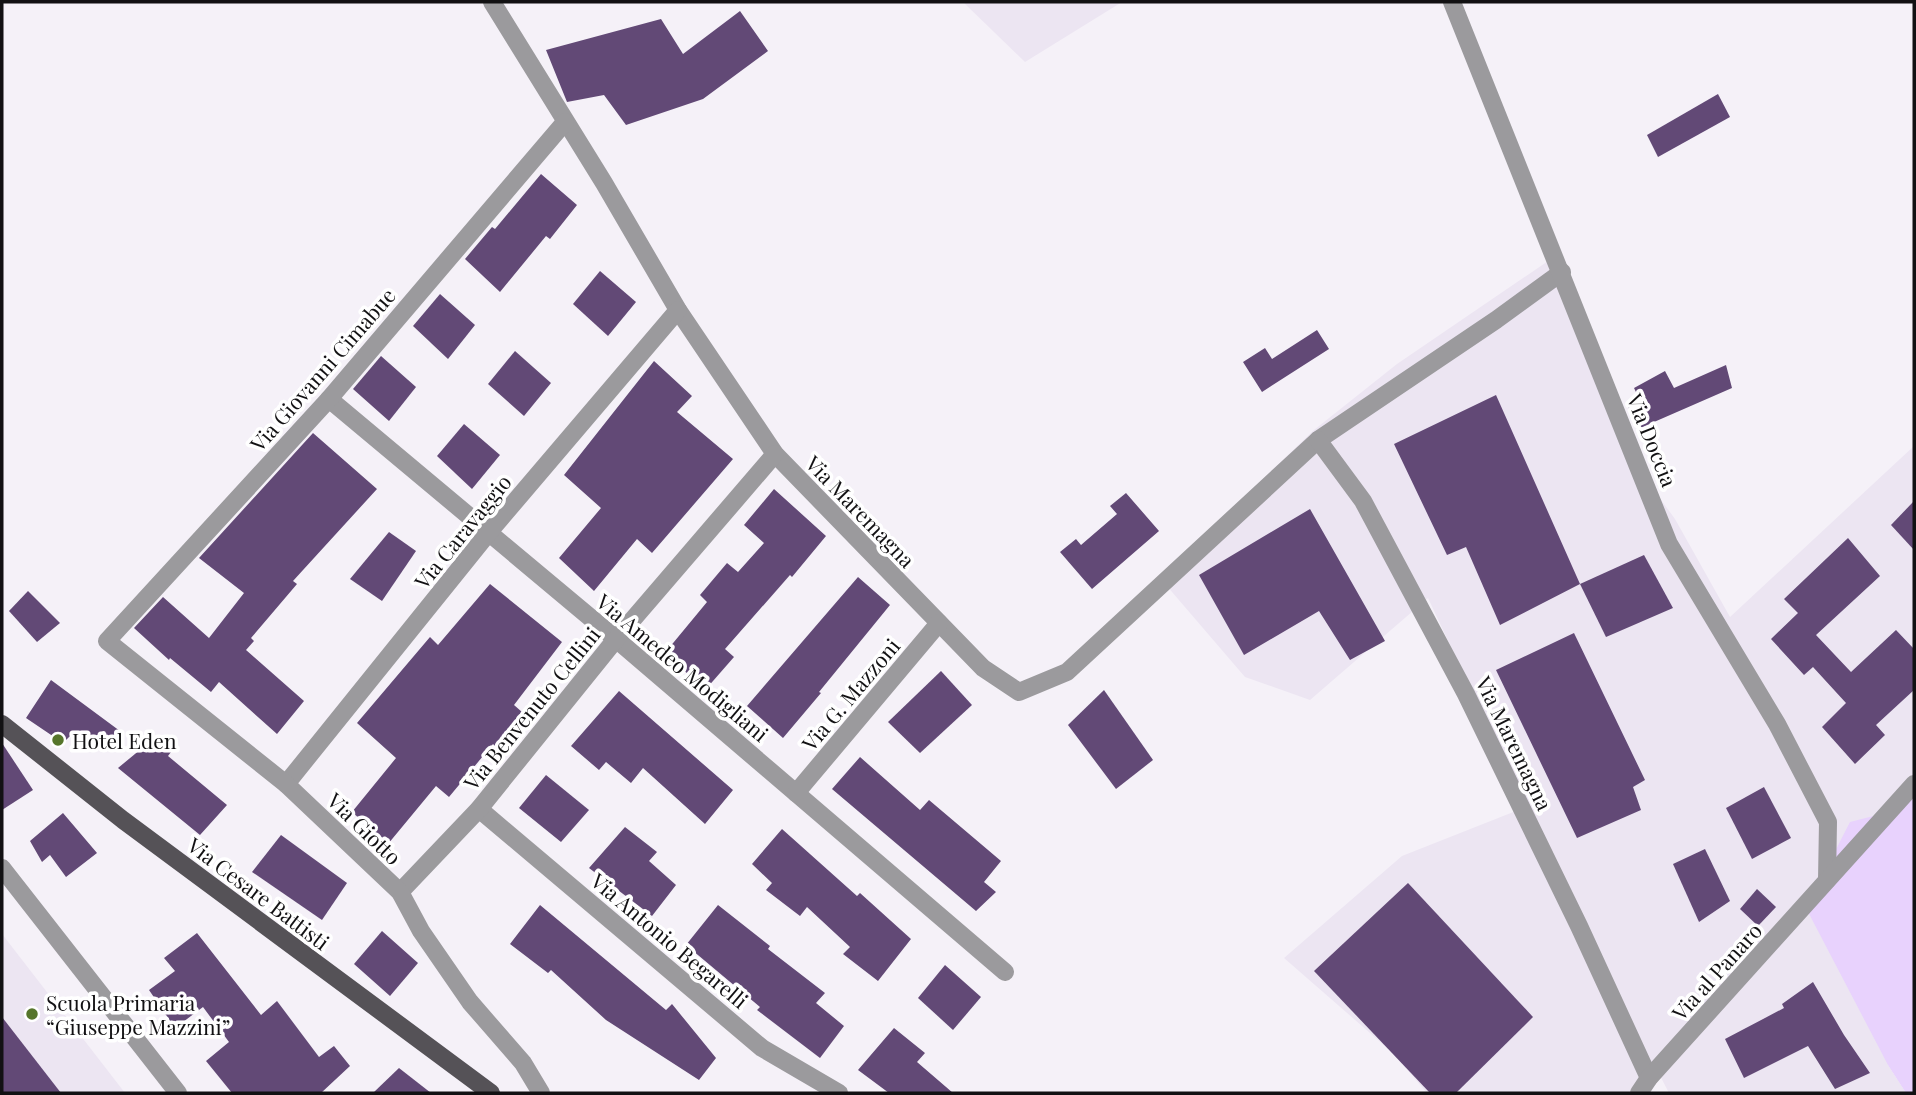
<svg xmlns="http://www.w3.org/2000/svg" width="1916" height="1095" font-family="'Playfair Display',serif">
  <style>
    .built { fill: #ece5f2 }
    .green { fill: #e8d2fd }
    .building { fill: #624976 }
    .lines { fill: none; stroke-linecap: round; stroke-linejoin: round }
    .minor { stroke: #9b9a9d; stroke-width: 18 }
    .primary { stroke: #555257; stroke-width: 18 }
    .poi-dot { fill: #56752b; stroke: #fff; stroke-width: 2.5 }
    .labels { text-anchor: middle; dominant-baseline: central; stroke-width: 7; stroke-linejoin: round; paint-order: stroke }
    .street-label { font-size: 21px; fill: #121113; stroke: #fff }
    .poi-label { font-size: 21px; fill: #121113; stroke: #fff; text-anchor: start }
  </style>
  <rect width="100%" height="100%" fill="#f5f1f8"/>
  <!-- built -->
  <g class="built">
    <polygon points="963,2 1122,2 1025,62"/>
    <polygon points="1554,257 1634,463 1675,519 1730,617 1914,446 1914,781 1888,1065 1906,1093 1669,1093 1654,1064 1632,1093 1427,1093 1393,1053 1284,958 1402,856 1526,807 1428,598 1310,700 1245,677 1160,578 1314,430 1397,364"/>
    <polygon points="2,934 125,1093 2,1093"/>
  </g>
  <!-- green -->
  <polygon class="green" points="1914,781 1914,1093 1906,1093 1888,1065 1806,908 1850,822 1885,813"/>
  <!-- building -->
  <g class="building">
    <polygon points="740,11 768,51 703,99 626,125 604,95 567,102 546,50 661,19 683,54"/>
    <polygon points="1718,94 1730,117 1658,157 1647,135"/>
    <polygon points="541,174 577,205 550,239 546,236 500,292 465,259 492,227 495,229"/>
    <polygon points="600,271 636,302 608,336 573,304"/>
    <polygon points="440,294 475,325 448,359 413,326"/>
    <polygon points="1317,330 1329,349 1262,392 1243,362 1265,348 1272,359"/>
    <polygon points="515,351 551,383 524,416 488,384"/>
    <polygon points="381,356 416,387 389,421 353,389"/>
    <polygon points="654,361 692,396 677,412 733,459 652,553 637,539 594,591 559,558 601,508 564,475"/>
    <polygon points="1726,365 1732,388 1638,429 1628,407 1641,402 1634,388 1665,371 1674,388"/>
    <polygon points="1496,395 1580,584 1500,625 1466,547 1447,555 1394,444"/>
    <polygon points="464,424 500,455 472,489 437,456"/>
    <polygon points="313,433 377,489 293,581 297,584 251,638 254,641 246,650 304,701 277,734 219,682 211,692 170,658 169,660 134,628 163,597 209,638 244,593 199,558"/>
    <polygon points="774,489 826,536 792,577 790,575 725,649 734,657 706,689 664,654 707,602 700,595 727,563 738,572 764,543 744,525"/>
    <polygon points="1126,493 1159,531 1092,589 1060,552 1076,539 1081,545 1117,514 1110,506"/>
    <polygon points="1914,501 1914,550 1891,525"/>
    <polygon points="1310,509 1385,641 1350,660 1319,611 1244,655 1199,575"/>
    <polygon points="389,532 416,551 382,601 350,579"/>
    <polygon points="1848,538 1880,576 1816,635 1851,672 1896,630 1914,649 1914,690 1876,725 1885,735 1855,764 1822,727 1846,703 1813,667 1804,675 1771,639 1798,613 1784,599"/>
    <polygon points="1644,555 1673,608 1606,637 1580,584"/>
    <polygon points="858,577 890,605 819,692 821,693 783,738 747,706"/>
    <polygon points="490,584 562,642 514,705 522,712 495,746 493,744 449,797 436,786 388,844 352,812 396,758 357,723 430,637 438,645"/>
    <polygon points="28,591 60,623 37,642 9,611"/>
    <polygon points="1574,633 1645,780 1633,787 1641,810 1577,838 1496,670"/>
    <polygon points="941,671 972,705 920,753 888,722"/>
    <polygon points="51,680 124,734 97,751 74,732 63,743 26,718"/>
    <polygon points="1104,690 1153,760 1116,789 1068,725"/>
    <polygon points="619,691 733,790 705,824 643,768 631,783 606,762 599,770 571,746"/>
    <polygon points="158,735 174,748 168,756 227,805 200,835 118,768"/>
    <polygon points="2,743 33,790 2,810"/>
    <polygon points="860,757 920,810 929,800 1001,861 984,882 996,892 976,911 832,789"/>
    <polygon points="546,775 589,810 561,842 519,808"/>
    <polygon points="1764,787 1791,838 1752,859 1726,808"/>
    <polygon points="63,813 97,853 66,877 50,855 42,862 30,841"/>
    <polygon points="625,827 657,852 649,861 676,885 652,916 589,868"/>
    <polygon points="782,829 857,896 860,893 911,939 878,981 843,954 850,947 807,907 800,916 766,890 772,883 752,864"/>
    <polygon points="281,835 347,883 322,920 252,872"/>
    <polygon points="1705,849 1730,901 1699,922 1673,864"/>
    <polygon points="1408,883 1533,1017 1456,1093 1430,1093 1314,971"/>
    <polygon points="1757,889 1776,907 1758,926 1740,909"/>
    <polygon points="540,905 666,1010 672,1004 716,1058 699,1080 606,1020 551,970 548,973 510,944"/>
    <polygon points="718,905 770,946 768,949 825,993 816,1003 844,1026 820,1058 757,1010 760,1007 686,945"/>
    <polygon points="382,931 418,963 390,996 354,964"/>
    <polygon points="197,933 261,1015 277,1001 319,1057 334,1046 350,1066 321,1093 232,1093 206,1061 229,1042 203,1007 175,1028 149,990 175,971 164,958"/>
    <polygon points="945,965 981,997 953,1030 918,998"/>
    <polygon points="1813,982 1844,1035 1870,1073 1835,1089 1808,1046 1744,1078 1725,1039 1784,1008 1782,1004"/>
    <polygon points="2,1017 61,1093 2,1093"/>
    <polygon points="894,1028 925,1053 917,1062 953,1093 889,1093 858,1070"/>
    <polygon points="399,1068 431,1093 373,1093"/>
  </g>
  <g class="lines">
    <!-- minor -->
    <g class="minor">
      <polyline points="492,2 604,183 678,310 775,454 983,668 1019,692 1067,672 1318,440 1496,320 1562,272"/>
      <polyline points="1452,2 1669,544 1777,724 1828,822 1827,880"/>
      <polyline points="329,399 616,639 1005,972"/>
      <polyline points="1318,440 1363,501 1466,694 1579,926 1649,1078"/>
      <polyline points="286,784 489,532 678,310"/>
      <polyline points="796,793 939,623"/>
      <polyline points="479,809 762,1048 839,1093"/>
      <polyline points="2,868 178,1093"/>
      <polyline points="400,892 479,809 616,639 775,454"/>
      <polyline points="541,1093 523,1063 470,1002 421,931 400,892 286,784 107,641 329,399 565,122"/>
      <polyline points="1639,1093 1649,1078 1914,784"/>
    </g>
    <!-- primary -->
    <polyline class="primary" points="2,724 123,820 491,1093"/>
  </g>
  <!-- markers -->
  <g class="poi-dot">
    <circle cx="58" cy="740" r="7"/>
    <circle cx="32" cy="1014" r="7"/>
  </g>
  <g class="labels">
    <!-- street labels -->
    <g class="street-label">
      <text transform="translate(322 369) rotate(-49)">Via Giovanni Cimabue</text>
      <text transform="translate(1653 440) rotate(68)">Via Doccia</text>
      <text transform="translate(861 511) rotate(46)">Via Maremagna</text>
      <text transform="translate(462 531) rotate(-51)">Via Caravaggio</text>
      <text transform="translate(683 667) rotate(40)">Via Amedeo Modigliani</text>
      <text transform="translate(850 694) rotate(-50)">Via G. Mazzoni</text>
      <text transform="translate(531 708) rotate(-51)">Via Benvenuto Cellini</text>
      <text transform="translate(1515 743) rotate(64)">Via Maremagna</text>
      <text transform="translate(365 828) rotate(44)">Via Giotto</text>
      <text transform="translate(259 893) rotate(37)">Via Cesare Battisti</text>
      <text transform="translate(670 940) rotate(40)">Via Antonio Begarelli</text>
      <text transform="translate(1716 971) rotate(-48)">Via al Panaro</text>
    </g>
    <!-- poi labels -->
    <g class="poi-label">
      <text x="72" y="740">Hotel Eden</text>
      <text x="46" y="1002">Scuola Primaria<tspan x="46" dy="24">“Giuseppe Mazzini”</tspan></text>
    </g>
  </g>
  <!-- border -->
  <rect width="1916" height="1095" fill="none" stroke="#121113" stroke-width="7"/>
</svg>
